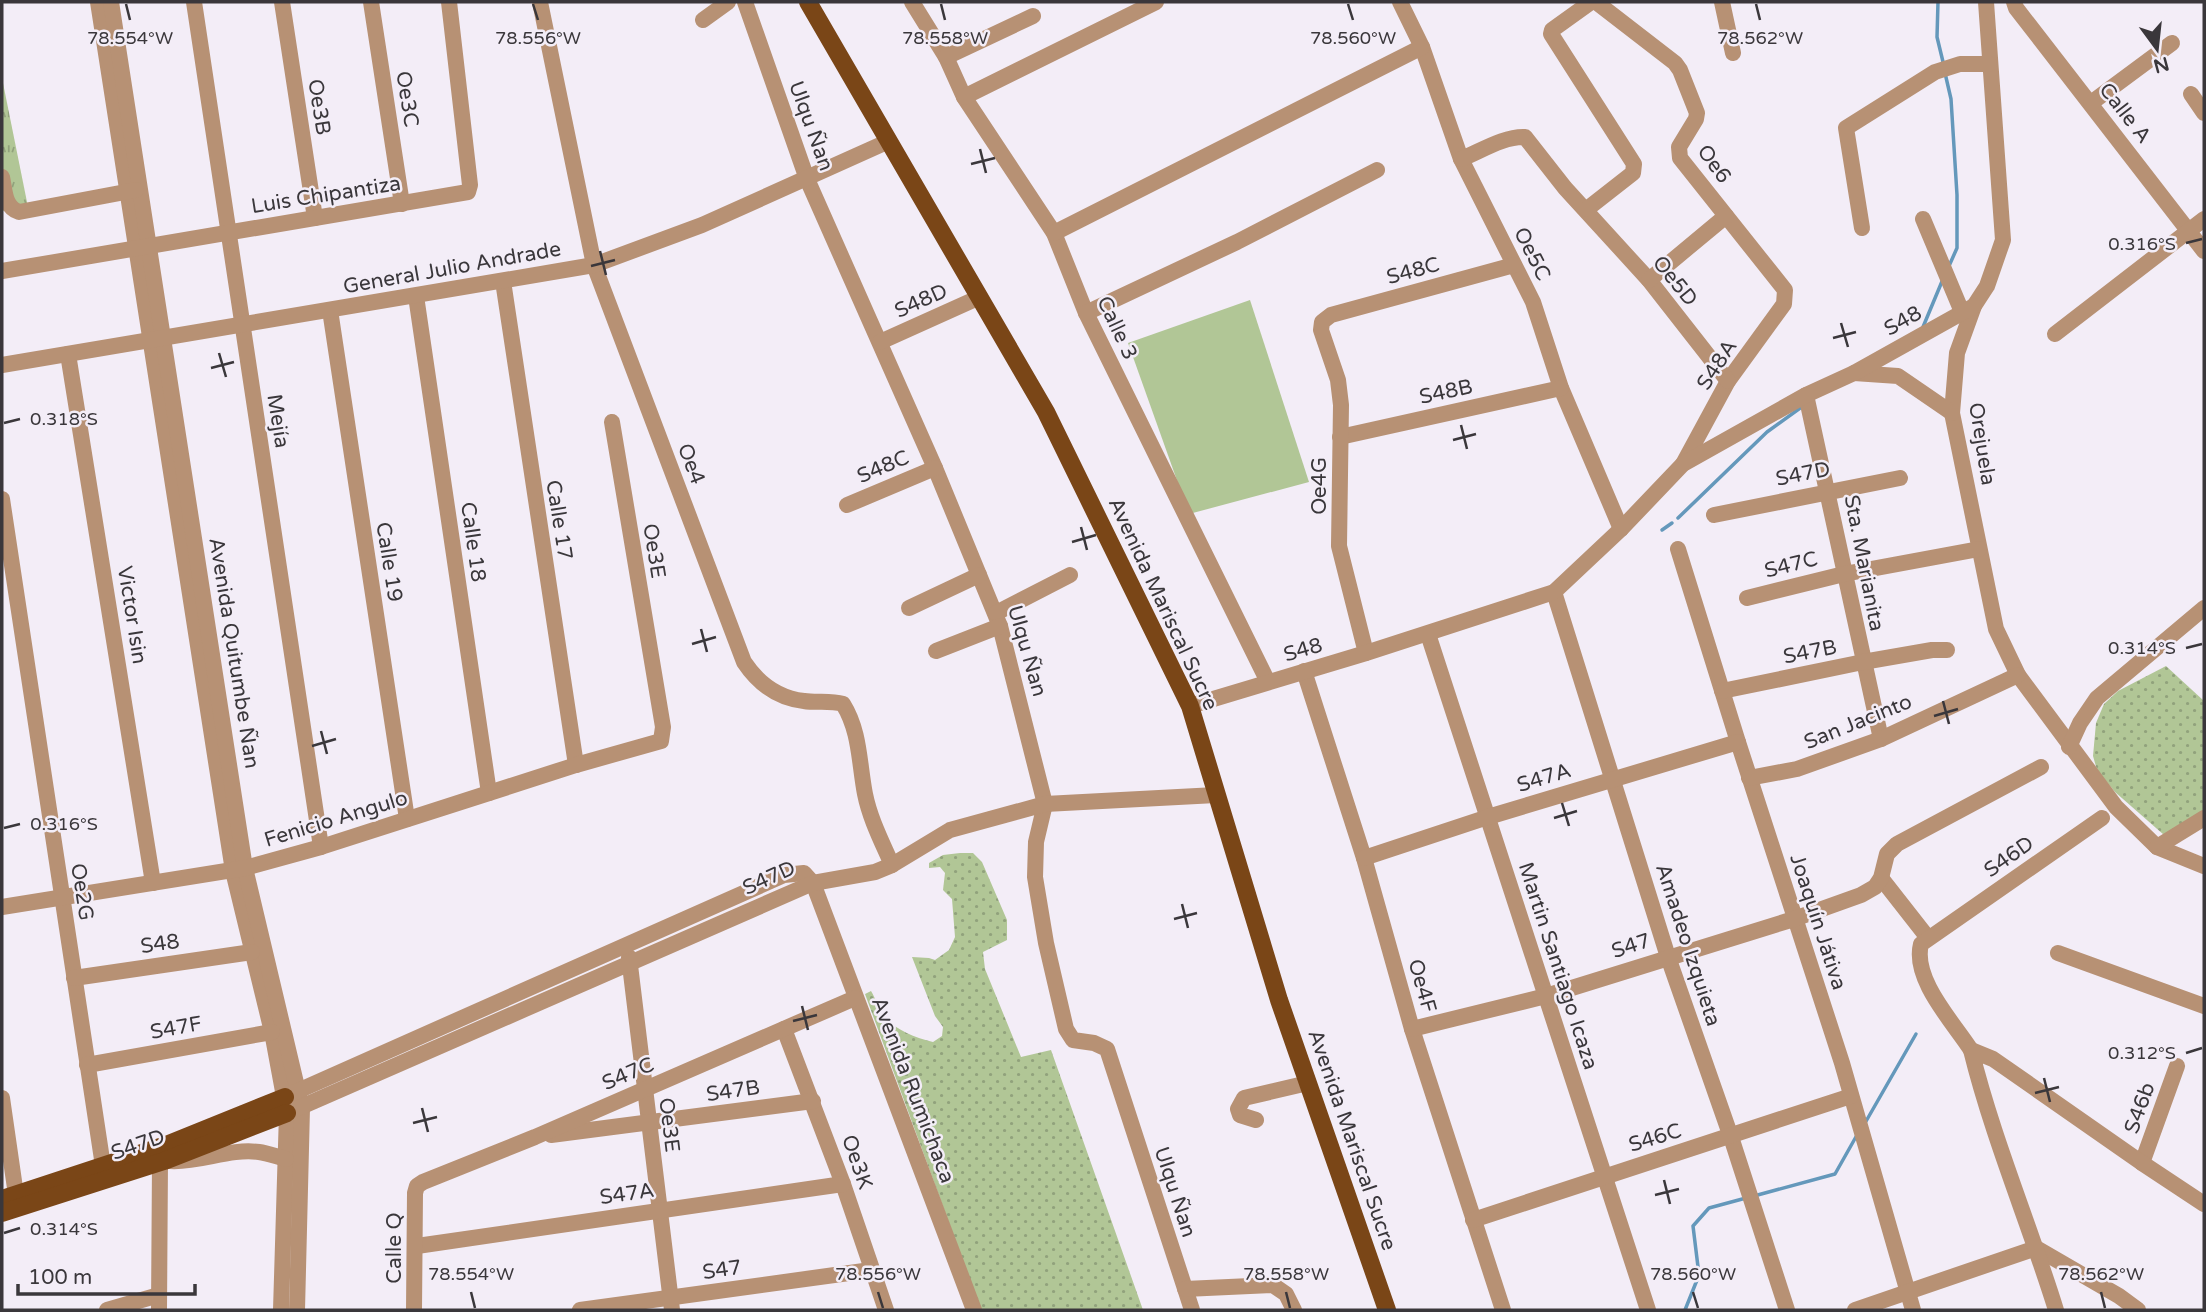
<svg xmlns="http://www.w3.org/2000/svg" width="2206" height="1312" font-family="'Varela Round',sans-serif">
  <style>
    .grass { fill: url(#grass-dots) }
    .park { fill: url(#park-tufts) }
    .pitch { fill: #b1c696 }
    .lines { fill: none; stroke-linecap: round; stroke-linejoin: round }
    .stream { stroke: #6498bb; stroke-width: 3.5 }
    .minor { stroke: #b79174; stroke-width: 16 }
    .major { stroke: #7a4617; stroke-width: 18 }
    .ticks { fill: none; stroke: #3a373b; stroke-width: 2.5 }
    .labels { text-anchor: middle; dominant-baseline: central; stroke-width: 5; stroke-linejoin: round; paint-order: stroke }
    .street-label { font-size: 21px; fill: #3a373b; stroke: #f3edf7 }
    .ticks-label { font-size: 18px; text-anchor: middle; fill: #3a373b; stroke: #f3edf7; stroke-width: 5; stroke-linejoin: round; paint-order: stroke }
  </style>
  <defs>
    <pattern id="grass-dots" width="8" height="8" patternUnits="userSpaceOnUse" patternTransform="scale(1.75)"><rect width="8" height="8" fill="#b1c696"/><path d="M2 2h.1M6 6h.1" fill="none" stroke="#91a27c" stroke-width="1.8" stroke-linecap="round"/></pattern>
    <pattern id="park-tufts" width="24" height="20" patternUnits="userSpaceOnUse" patternTransform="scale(1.75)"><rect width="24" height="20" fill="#b1c696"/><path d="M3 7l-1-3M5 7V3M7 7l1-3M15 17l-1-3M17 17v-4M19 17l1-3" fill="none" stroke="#91a27c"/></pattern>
  </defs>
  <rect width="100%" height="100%" fill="#f3edf7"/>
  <!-- grass -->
  <g class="grass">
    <polygon points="2166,666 2204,701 2204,812 2164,835 2115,792 2097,770 2093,756 2096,723 2104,704 2118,691"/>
    <path d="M960,853H973L982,862L1007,920V940L983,952L985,969L1021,1057L1051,1050L1143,1310H981L865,994L871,991C876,999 878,1009 884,1016C895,1030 916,1038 933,1042L942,1036L943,1027L935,1016L912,957L929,958L935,960L949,950L955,937L952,899L943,890L945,873L940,867L929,868V863L943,855Z"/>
  </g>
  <!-- park -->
  <polygon class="park" points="2,78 28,207 2,211"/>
  <!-- pitch -->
  <polygon class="pitch" points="1250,300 1309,482 1189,514 1128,343"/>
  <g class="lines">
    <!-- stream -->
    <g class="stream">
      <polyline points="1938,2 1937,37 1944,66"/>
      <polyline points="1945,73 1951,99 1957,195 1957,248 1949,266"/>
      <polyline points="1923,327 1943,279"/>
      <polyline points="1678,518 1767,432 1803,406"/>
      <polyline points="1662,530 1672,523"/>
      <polyline points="1865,1123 1916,1034"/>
      <polyline points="1754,1196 1835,1174 1857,1135"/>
      <polyline points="1685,1310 1699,1275 1693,1226 1709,1208 1746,1198"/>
    </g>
    <!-- minor -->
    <g class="minor">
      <polyline points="98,2 233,871 272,1032 287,1113 281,1310"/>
      <polyline points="111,2 245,868 302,1108 297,1310"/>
      <polyline points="194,2 321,847"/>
      <polyline points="282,2 315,218"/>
      <polyline points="371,2 402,204"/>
      <path d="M540,2L594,265L744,662C758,683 778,698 804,701C817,703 830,700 843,704C860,731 859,763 865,794C870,819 882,842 892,865"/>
      <polyline points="745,2 807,179 935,468 1000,626 1045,804 1036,842 1035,877 1046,943 1066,1029 1073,1040 1094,1043 1107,1049 1192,1310"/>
      <polyline points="912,2 946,57 964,97 1054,233 1086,313 1268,682"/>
      <polyline points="1400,2 1422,47 1461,159 1533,302 1561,388 1621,529"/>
      <polyline points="1596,2 1675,63 1680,70 1697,113 1696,119 1679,147 1680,158 1785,290 1784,304 1728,381 1683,464"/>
      <polyline points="1722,2 1733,53"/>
      <polyline points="1986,2 2003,240 1987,286 1974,306 1957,353 1952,413 1996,629 2018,675 2116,807 2157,847 2204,866"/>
      <polyline points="2014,2 2016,8 2204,251"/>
      <polyline points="703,20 728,2"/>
      <polyline points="946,57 1033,16"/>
      <polyline points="2191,94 2204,113"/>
      <polyline points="964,97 1156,2"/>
      <polyline points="2091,103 2172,43"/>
      <path d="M1461,159C1481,151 1504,136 1525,137L1565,188L1649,280L1728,381"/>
      <path d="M2,177C5,190 4,207 19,212L136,190"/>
      <polyline points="1587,209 1633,173 1634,164 1551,34 1552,30 1591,2"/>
      <polyline points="1923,219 1962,312"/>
      <polyline points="1862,228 1846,128 1935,72 1960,64 1989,64"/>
      <polyline points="1054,233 1422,47"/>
      <polyline points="2,271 468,192 470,185 449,2"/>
      <polyline points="1649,280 1726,216"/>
      <polyline points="503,281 576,765"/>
      <polyline points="416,296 489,793"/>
      <polyline points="330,310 407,819"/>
      <polyline points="1086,313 1237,242 1377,170"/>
      <polyline points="2055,334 2204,219"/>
      <polyline points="880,342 980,297"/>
      <polyline points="68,354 153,883"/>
      <polyline points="2,365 594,265 702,225 889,141"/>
      <polyline points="1854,373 1898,376 1952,413"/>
      <polyline points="1806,395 1881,739"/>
      <polyline points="1340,437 1561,388"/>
      <polyline points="2,499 103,1166"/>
      <polyline points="847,505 935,468"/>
      <polyline points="1714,515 1900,478"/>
      <polyline points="1678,549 1738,742 1842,1063 1913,1310"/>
      <polyline points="1554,592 1668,957 1731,1137 1787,1310"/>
      <polyline points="1747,598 1844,574 1979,549"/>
      <polyline points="909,608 979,575"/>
      <polyline points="996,613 1070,575"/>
      <polyline points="1428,634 1648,1310"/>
      <polyline points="936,651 1000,626"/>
      <polyline points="1366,653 1339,546 1341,405 1338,380 1321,330 1322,322 1331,315 1514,265"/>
      <polyline points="1304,671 1364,858 1412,1029 1503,1310"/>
      <polyline points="1722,691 1863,662 1932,650 1947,650"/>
      <polyline points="1190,706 1366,653 1554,592 1621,529 1683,464 1806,395 1854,373 1974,306"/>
      <polyline points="2069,747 2080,723 2097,698 2204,608"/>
      <polyline points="1749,778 1797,769 1881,739 2018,675"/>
      <polyline points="2157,847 2204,818"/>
      <polyline points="1364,858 1488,817 1738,742"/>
      <polyline points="1881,878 1928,938"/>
      <polyline points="2,907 245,868 321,847 576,765 661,741 663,727 612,422"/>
      <polyline points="2058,953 2204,1006"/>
      <polyline points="629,957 672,1310"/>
      <polyline points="74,978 252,952"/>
      <polyline points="784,1029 843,1184 886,1310"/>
      <polyline points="1412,1029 1546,996 1794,919 1861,895 1875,887 1881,878 1887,854 1897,844 2041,767"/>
      <path d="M1971,1050C1953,1022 1912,979 1921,944L2102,818"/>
      <polyline points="87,1065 272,1032"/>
      <polyline points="291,1094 784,875 804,873 813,883 974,1310"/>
      <polyline points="2,1098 16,1195"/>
      <polyline points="294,1110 813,883 875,872 892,865 950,830 1045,804 1216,795"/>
      <polyline points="1256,1120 1240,1115 1238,1109 1244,1098 1308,1083"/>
      <polyline points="551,1135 813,1101"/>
      <path d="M170,1161C200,1163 229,1148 259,1152C268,1153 277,1157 286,1159"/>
      <polyline points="2142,1163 2177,1066"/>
      <polyline points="1473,1220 1851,1096"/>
      <polyline points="417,1246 843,1184"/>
      <polyline points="1185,1289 1273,1285 1286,1294 1294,1310"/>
      <polyline points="107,1310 159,1295"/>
      <polyline points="159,1310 160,1162"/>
      <polyline points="414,1310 415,1193 417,1186 423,1182 535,1137 855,998"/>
      <polyline points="580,1310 871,1270"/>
      <polyline points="1855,1310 2036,1248 2119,1296 2138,1310"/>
      <path d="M2056,1310C2029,1223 1993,1139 1971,1050L1993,1059L2142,1163L2204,1204"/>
    </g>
    <!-- major -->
    <g class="major">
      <polyline points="808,2 1046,412 1190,706 1279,1000 1387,1310"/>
      <polyline points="2,1199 166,1145 285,1097"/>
      <polyline points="2,1213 164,1161 287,1113"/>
    </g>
  </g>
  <!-- ticks -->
  <path class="ticks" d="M126,4L130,20M533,4L538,20M941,4L945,20M1348,4L1353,20M1756,4L1760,20M980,149L986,173M971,164L995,158M2186,243L2202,239M600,251L606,275M591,266L615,260M1841,323L1848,347M1833,338L1856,332M219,353L226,377M211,368L234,362M4,423L20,419M1461,425L1467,449M1453,440L1476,434M1081,527L1087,550M1072,542L1096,535M701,629L707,652M692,644L716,637M2186,648L2202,644M1943,701L1949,724M1934,716L1958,709M321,731L327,754M312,746L336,739M1562,803L1569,826M1554,818L1577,811M4,828L20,824M1182,904L1188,928M1174,919L1197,913M802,1006L808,1030M793,1021L817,1015M2186,1053L2202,1048M2044,1078L2050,1102M2035,1093L2059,1087M422,1108L428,1132M413,1123L437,1117M1664,1180L1670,1204M1655,1195L1679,1189M4,1233L20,1228M471,1292L475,1308M878,1292L883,1308M1286,1292L1290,1308M1693,1292L1698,1308M2101,1292L2105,1308"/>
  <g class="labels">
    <!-- street labels -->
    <g class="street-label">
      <text transform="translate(407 99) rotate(81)">Oe3C</text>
      <text transform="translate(319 107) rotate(81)">Oe3B</text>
      <text transform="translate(2125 113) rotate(52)">Calle A</text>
      <text transform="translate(811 126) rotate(70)">Ulqu Ñan</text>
      <text transform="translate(1714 164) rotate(54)">Oe6</text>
      <text transform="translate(326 195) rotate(-9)">Luis Chipantiza</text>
      <text transform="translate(1532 254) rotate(63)">Oe5C</text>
      <text transform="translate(452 268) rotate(-10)">General Julio Andrade</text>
      <text transform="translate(1413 271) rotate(-15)">S48C</text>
      <text transform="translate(1675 281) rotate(51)">Oe5D</text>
      <text transform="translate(921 301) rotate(-24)">S48D</text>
      <text transform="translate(1903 321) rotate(-29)">S48</text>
      <text transform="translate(1117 328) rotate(65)">Calle 3</text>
      <text transform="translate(1717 365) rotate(-57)">S48A</text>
      <text transform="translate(1446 392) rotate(-12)">S48B</text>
      <text transform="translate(278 421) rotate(81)">Mejía</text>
      <text transform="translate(1982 444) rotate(81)">Orejuela</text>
      <text transform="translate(691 464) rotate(69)">Oe4</text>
      <text transform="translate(883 467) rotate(-23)">S48C</text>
      <text transform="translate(1803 474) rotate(-11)">S47D</text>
      <text transform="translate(1319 486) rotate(-90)">Oe4G</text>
      <text transform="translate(559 520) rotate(81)">Calle 17</text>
      <text transform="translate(473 542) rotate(82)">Calle 18</text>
      <text transform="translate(654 551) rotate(81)">Oe3E</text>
      <text transform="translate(389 562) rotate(81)">Calle 19</text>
      <text transform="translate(1864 563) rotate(79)">Sta. Marianita</text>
      <text transform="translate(1791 565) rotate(-14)">S47C</text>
      <text transform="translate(1163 604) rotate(65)">Avenida Mariscal Sucre</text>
      <text transform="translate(132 615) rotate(81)">Victor Isin</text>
      <text transform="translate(1303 650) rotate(-16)">S48</text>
      <text transform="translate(1027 651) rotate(74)">Ulqu Ñan</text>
      <text transform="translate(1810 652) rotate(-11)">S47B</text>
      <text transform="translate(234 653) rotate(81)">Avenida Quitumbe Ñan</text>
      <text transform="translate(1858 722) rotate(-22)">San Jacinto</text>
      <text transform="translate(1544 778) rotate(-17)">S47A</text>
      <text transform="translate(336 819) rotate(-17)">Fenicio Angulo</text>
      <text transform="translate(2009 857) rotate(-35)">S46D</text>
      <text transform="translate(769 878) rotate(-24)">S47D</text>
      <text transform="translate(82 892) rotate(81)">Oe2G</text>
      <text transform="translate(1818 922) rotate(72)">Joaquín Játiva</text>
      <text transform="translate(160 944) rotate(-8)">S48</text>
      <text transform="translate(1688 945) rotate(72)">Amadeo Izquieta</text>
      <text transform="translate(1631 946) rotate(-18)">S47</text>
      <text transform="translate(1558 966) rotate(72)">Martin Santiago Icaza</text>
      <text transform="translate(1422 986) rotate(74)">Oe4F</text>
      <text transform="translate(176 1028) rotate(-10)">S47F</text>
      <text transform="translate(628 1074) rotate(-23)">S47C</text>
      <text transform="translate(913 1090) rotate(69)">Avenida Rumichaca</text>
      <text transform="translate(733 1091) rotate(-8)">S47B</text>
      <text transform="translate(2140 1108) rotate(-70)">S46b</text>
      <text transform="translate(669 1125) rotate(83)">Oe3E</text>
      <text transform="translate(1655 1138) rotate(-17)">S46C</text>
      <text transform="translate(1352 1140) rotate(71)">Avenida Mariscal Sucre</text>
      <text transform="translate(138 1145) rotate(-19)">S47D</text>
      <text transform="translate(857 1162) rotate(71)">Oe3K</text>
      <text transform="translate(1175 1192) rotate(72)">Ulqu Ñan</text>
      <text transform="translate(627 1194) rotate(-8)">S47A</text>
      <text transform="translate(394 1248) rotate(-90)">Calle Q</text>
      <text transform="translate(722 1270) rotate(-8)">S47</text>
    </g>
  </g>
  <g class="ticks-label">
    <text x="130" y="44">78.554°W</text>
    <text x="538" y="44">78.556°W</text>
    <text x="945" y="44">78.558°W</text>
    <text x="1353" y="44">78.560°W</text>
    <text x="1760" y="44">78.562°W</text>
    <text x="2142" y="250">0.316°S</text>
    <text x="64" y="425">0.318°S</text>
    <text x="2142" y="654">0.314°S</text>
    <text x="64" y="830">0.316°S</text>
    <text x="2142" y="1059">0.312°S</text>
    <text x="64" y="1235">0.314°S</text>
    <text x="471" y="1280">78.554°W</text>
    <text x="878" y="1280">78.556°W</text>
    <text x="1286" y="1280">78.558°W</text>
    <text x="1693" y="1280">78.560°W</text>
    <text x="2101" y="1280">78.562°W</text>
  </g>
  <!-- border -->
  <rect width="2206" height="1312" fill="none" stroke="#3a373b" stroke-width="7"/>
  <!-- north arrow -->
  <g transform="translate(2157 49) rotate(165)" stroke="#f3edf7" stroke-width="5" paint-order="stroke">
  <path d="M0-5L12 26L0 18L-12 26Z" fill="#3a373b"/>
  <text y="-10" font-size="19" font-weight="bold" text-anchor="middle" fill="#3a373b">N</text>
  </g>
  <!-- scale -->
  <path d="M18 1284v10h177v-10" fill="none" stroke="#3a373b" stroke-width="3.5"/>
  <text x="28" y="1284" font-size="21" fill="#3a373b" stroke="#f3edf7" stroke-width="5" paint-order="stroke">100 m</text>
</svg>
